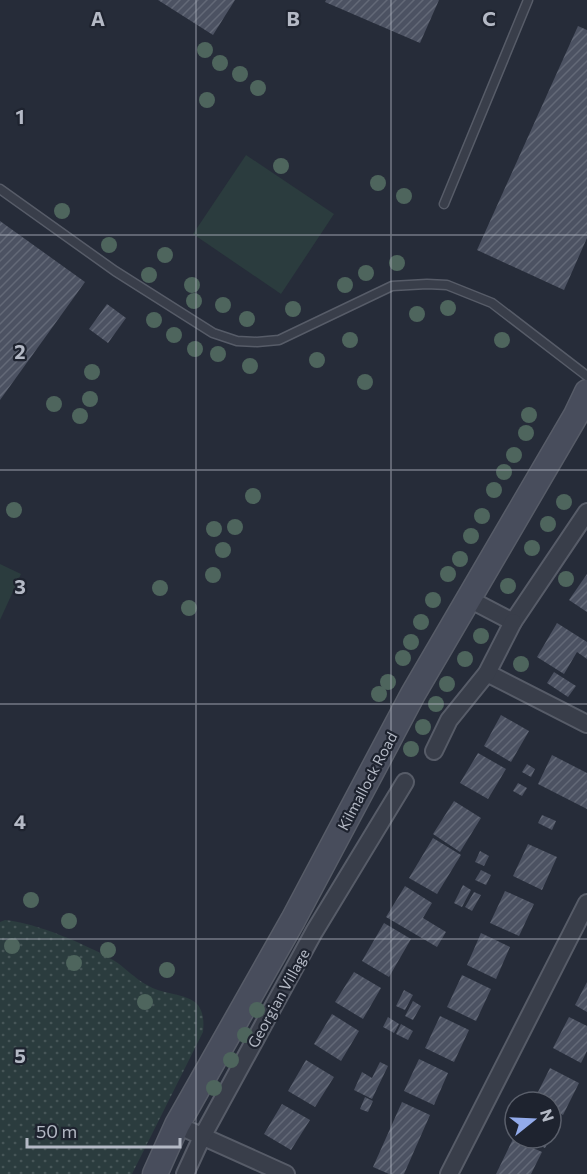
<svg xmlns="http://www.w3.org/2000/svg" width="587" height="1174" font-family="Commissioner,sans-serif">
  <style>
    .grass { fill: url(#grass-dots) }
    .pitch { fill: #2b3c3e }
    .building { fill: url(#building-hatch) }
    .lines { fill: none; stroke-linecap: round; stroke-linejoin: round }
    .service-casing { stroke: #575c68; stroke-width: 11 }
    .minor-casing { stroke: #575c68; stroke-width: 20 }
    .secondary-casing { stroke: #575c68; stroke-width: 27 }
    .service { stroke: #393e4a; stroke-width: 8 }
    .minor { stroke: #393e4a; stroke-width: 16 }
    .secondary { stroke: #484d5c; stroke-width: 24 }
    .tree { fill: #4e655d }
    .grid { fill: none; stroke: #b4b9c5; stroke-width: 1.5; stroke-opacity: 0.55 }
    .labels { text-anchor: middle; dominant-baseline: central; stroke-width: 4.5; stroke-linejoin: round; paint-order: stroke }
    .street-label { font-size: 15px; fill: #b4b9c5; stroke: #1e232f }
    .grid-label { font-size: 20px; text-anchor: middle; font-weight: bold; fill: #b4b9c5; stroke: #1e232f; stroke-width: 4.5; stroke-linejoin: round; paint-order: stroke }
  </style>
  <defs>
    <pattern id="grass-dots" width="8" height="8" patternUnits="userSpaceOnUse" patternTransform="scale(1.5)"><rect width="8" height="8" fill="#2b3c3e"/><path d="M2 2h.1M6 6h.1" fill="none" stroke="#475658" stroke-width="1.8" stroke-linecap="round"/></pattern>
    <pattern id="building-hatch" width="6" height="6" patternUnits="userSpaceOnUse" patternTransform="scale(1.5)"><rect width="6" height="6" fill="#4c5262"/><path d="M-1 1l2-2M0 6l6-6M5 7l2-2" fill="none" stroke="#636977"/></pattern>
  </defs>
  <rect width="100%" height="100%" fill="#262c39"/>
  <!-- grass -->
  <path class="grass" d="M5,920C37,923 85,944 113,960C125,967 135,979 147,985C161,994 182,993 195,1002C204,1010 204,1022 203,1032L132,1174H0V922Z"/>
  <!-- pitch -->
  <g class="pitch">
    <polygon points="246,155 334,214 281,294 193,234"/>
    <polygon points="0,564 21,574 0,620"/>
  </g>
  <!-- building -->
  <g class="building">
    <polygon points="158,0 235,0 213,35"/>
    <polygon points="326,0 439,0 420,43 325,2"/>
    <polygon points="578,26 587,30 587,238 564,290 477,250"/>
    <polygon points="0,221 85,282 0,400"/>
    <polygon points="107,304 126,318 108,343 89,329"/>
    <polygon points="587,574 587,612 569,600"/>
    <polygon points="557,623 587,642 587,659 577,652 564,674 537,657"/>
    <polygon points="554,672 576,686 568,697 547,683"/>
    <polygon points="501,715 529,731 511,762 484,746"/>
    <polygon points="478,753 506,769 488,799 460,783"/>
    <polygon points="552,755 587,773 587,809 538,784"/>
    <polygon points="527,764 535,769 531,777 522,772"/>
    <polygon points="518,783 527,788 522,796 513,791"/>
    <polygon points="454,801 481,818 460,852 433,834"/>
    <polygon points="542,815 556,821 552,830 538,823"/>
    <polygon points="433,838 461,855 437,894 409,878"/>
    <polygon points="528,844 557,857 542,890 513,876"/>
    <polygon points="480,851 489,856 484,866 475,862"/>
    <polygon points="481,870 491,875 486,885 475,880"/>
    <polygon points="463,885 471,890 462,907 454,903"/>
    <polygon points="405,886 432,903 423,918 446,932 437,947 386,917"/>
    <polygon points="505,891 534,904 519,936 490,923"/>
    <polygon points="474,892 481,895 472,911 465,907"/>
    <polygon points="384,923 411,939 389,977 362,961"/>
    <polygon points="481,933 510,947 496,979 467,965"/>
    <polygon points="354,972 381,988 363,1019 335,1002"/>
    <polygon points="462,975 491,989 476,1021 447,1007"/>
    <polygon points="587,982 587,1012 575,1005"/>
    <polygon points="404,990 413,995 405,1010 396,1006"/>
    <polygon points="413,1001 421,1006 413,1020 405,1016"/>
    <polygon points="332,1014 359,1031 341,1061 314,1044"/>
    <polygon points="440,1016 469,1030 454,1062 425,1048"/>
    <polygon points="388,1017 399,1024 394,1033 383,1027"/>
    <polygon points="569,1017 587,1026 587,1051 581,1063 553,1048"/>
    <polygon points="401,1024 413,1031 408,1040 396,1034"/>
    <polygon points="419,1059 448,1073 434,1105 404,1091"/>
    <polygon points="306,1060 334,1077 315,1107 288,1091"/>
    <polygon points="380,1062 388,1066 372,1099 354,1090 362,1072 372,1078"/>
    <polygon points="550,1068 579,1083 563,1115 551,1109 551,1102 538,1102 534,1100"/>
    <polygon points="365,1097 373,1101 368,1112 360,1109"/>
    <polygon points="402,1102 430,1115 404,1174 389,1174 373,1167"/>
    <polygon points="282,1104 310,1120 291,1150 264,1134"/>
    <polygon points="551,1111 561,1117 551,1137"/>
    <polygon points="525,1138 550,1138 545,1148"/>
    <polygon points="513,1139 542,1152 531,1174 496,1174"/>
  </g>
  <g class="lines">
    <!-- service casing -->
    <g class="service-casing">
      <g id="service">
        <polyline points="0,189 115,271 213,333 237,341 257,342 279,340 392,286 427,284 447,285 492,303 587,376"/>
        <polyline points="444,204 528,0"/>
      </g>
    </g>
    <!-- minor casing -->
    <g class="minor-casing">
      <g id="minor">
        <polyline points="469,599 513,622 587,512"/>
        <polyline points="487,673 587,724"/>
        <polyline points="434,751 449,720 487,673 513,622"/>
        <polyline points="177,1125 286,1174"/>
        <polyline points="185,1174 202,1137 314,932 405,782"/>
        <polyline points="449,1174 587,903"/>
      </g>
    </g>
    <!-- secondary casing -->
    <g class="secondary-casing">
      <polyline id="secondary" points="155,1174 177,1125 293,920 413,694 576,415 587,392"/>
    </g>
    <!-- service -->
    <use href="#service" class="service"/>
    <!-- minor -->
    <use href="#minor" class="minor"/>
    <!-- secondary -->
    <use href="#secondary" class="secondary"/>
  </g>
  <!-- trees -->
  <g class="tree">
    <circle cx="205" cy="50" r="8"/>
    <circle cx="220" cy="63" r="8"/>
    <circle cx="240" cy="74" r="8"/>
    <circle cx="258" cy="88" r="8"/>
    <circle cx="207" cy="100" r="8"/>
    <circle cx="281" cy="166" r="8"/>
    <circle cx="378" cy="183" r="8"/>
    <circle cx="404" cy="196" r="8"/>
    <circle cx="62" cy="211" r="8"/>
    <circle cx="109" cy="245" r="8"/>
    <circle cx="165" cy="255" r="8"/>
    <circle cx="397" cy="263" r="8"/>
    <circle cx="366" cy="273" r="8"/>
    <circle cx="149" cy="275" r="8"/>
    <circle cx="192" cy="285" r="8"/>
    <circle cx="345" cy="285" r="8"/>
    <circle cx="194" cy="301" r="8"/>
    <circle cx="223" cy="305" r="8"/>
    <circle cx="448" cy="308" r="8"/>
    <circle cx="293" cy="309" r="8"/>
    <circle cx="417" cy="314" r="8"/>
    <circle cx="247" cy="319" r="8"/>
    <circle cx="154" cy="320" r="8"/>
    <circle cx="174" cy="335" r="8"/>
    <circle cx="350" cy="340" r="8"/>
    <circle cx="502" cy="340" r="8"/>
    <circle cx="195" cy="349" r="8"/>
    <circle cx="218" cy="354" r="8"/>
    <circle cx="317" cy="360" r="8"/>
    <circle cx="250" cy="366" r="8"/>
    <circle cx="92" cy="372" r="8"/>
    <circle cx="365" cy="382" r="8"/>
    <circle cx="90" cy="399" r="8"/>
    <circle cx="54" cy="404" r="8"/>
    <circle cx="529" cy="415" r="8"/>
    <circle cx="80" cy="416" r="8"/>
    <circle cx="526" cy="433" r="8"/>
    <circle cx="514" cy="455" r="8"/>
    <circle cx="504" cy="472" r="8"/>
    <circle cx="494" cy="490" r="8"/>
    <circle cx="253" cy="496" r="8"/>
    <circle cx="564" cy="502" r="8"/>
    <circle cx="14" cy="510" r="8"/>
    <circle cx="482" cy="516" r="8"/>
    <circle cx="548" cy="524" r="8"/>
    <circle cx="235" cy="527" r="8"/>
    <circle cx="214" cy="529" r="8"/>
    <circle cx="471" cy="536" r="8"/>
    <circle cx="532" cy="548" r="8"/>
    <circle cx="223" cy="550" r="8"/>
    <circle cx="460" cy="559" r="8"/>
    <circle cx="448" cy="574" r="8"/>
    <circle cx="213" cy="575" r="8"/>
    <circle cx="566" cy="579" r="8"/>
    <circle cx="508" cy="586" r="8"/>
    <circle cx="160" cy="588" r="8"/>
    <circle cx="433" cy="600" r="8"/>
    <circle cx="189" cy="608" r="8"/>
    <circle cx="421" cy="622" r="8"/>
    <circle cx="481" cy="636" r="8"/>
    <circle cx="411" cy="642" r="8"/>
    <circle cx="403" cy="658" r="8"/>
    <circle cx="465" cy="659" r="8"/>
    <circle cx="521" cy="664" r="8"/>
    <circle cx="388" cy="682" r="8"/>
    <circle cx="447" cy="684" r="8"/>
    <circle cx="379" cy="694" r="8"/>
    <circle cx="436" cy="704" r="8"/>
    <circle cx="423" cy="727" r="8"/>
    <circle cx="411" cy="749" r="8"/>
    <circle cx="31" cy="900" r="8"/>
    <circle cx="69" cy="921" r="8"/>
    <circle cx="12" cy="946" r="8"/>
    <circle cx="108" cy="950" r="8"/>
    <circle cx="74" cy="963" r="8"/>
    <circle cx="167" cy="970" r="8"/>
    <circle cx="145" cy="1002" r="8"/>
    <circle cx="257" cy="1010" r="8"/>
    <circle cx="245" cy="1035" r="8"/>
    <circle cx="231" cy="1060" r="8"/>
    <circle cx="214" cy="1088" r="8"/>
  </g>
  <!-- grid -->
  <path class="grid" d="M196,0V1174M391,0V1174M0,235H587M0,470H587M0,704H587M0,939H587"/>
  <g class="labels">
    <!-- street labels -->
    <g class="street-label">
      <text transform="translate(367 781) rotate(-62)">Kilmallock Road</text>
      <text transform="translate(278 998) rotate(-61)">Georgian Village</text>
    </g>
  </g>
  <g class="grid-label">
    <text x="98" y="26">A</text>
    <text x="293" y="26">B</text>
    <text x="489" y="26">C</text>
    <text x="20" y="124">1</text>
    <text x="20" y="359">2</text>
    <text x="20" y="594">3</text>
    <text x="20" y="829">4</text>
    <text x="20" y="1063">5</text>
  </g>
  <!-- north arrow -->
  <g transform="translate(533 1120) rotate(72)"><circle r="28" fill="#1e232f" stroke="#5a5f6b" stroke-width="1.5"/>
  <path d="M0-4.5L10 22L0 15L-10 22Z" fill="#93abeb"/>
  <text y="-9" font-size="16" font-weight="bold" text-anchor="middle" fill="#b4b9c5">N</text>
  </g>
  <!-- scale -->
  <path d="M27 1138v9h153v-9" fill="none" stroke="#b4b9c5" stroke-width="3"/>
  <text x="36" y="1138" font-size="18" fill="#b4b9c5" stroke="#1e232f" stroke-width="4.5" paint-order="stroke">50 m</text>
</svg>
